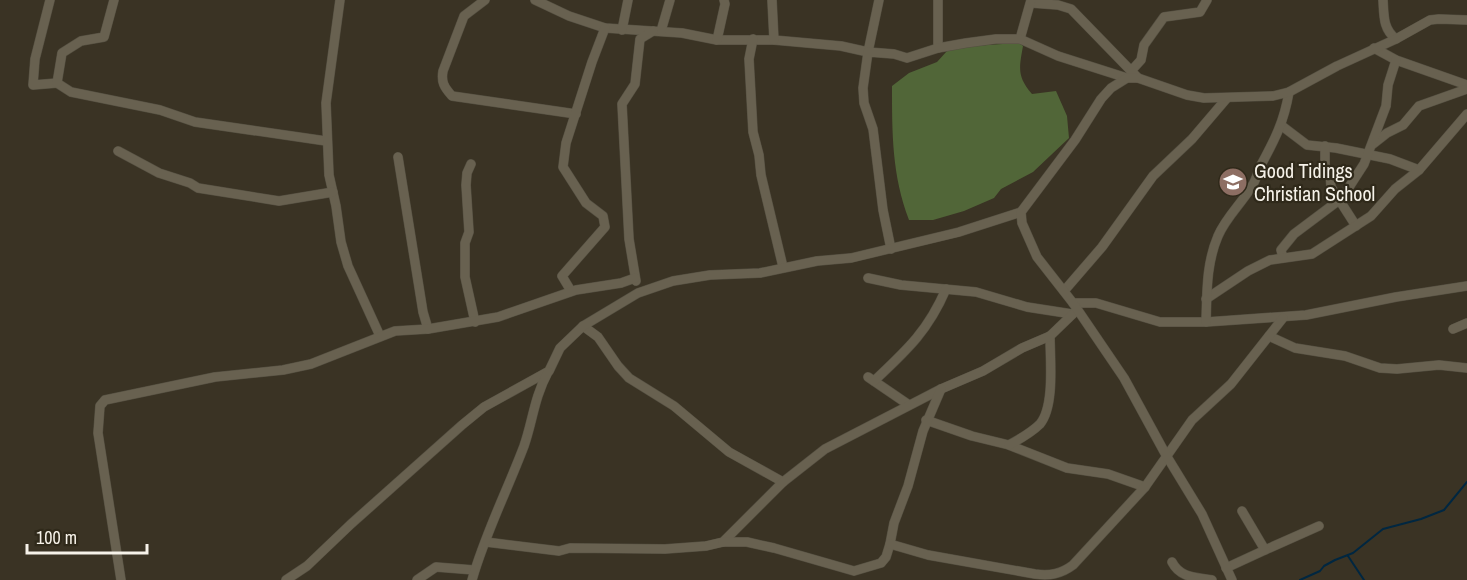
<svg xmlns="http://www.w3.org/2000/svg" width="1467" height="580" font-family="'Archivo Narrow',sans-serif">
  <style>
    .green { fill: #516638 }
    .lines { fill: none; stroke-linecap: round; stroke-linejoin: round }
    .stream { stroke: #002741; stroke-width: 2 }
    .street-casing { stroke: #544f41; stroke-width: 10 }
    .street { stroke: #686150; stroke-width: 9 }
    .labels { text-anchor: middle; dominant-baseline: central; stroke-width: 4.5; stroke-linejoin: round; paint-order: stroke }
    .poi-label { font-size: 20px; fill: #f6f2e9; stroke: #2f291a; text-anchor: start }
  </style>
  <rect width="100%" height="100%" fill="#3a3324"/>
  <!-- green -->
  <path class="green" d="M1020,43L1023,46C1019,69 1017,76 1032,94L1056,91L1067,116L1069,138L1033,172L1001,189L994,198L964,211L933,220H909C892,175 892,134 892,86L909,73L937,62L947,51L971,46Z"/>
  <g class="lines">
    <!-- stream -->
    <g class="stream">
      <polyline points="1348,556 1364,580"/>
      <polyline points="1300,580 1320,571 1324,566 1335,560 1353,553 1383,529 1421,519 1444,510 1467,482"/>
    </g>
    <!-- street casing -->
    <g class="street-casing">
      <g id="street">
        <polyline points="50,0 35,59 33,85 57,83 71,92 160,110 195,122 326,141"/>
        <polyline points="340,0 326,103 329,175 336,206 341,242 348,266 380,336"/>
        <path d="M485,0L464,16L443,71C441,82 444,87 452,96L576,114"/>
        <polyline points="535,0 569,16 605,28 682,33 717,40 774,40 841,46 868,52 879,0"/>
        <polyline points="772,0 774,40"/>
        <polyline points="938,0 938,48"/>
        <path d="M1383,0C1384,16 1383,29 1396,39"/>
        <polyline points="1031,3 1058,5 1071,9 1138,78"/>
        <polyline points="622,30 628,0"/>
        <polyline points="661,31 670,0"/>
        <polyline points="753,39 749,59 753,132 759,155 761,175 783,267"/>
        <polyline points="1020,39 1031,0"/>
        <polyline points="717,40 725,4 724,0"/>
        <polyline points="1374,48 1396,60 1467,85"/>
        <polyline points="1131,71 1141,60 1144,45 1164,17 1200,12 1207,0"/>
        <polyline points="57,83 62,53 81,41 104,37 114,0"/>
        <polyline points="1282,126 1307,145 1336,148 1390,159 1419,170"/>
        <polyline points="1373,144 1387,133 1403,125 1419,106 1467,89"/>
        <polyline points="1325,146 1325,167 1330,173 1331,187 1356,226"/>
        <polyline points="118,151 159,173 190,183 198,188 279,201 333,192"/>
        <polyline points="398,157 423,312 428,329"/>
        <polyline points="471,164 467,173 466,185 469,232 465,243 465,277 475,322"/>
        <polyline points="891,249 883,210 873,129 864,103 863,88 868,52 894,54 907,58 938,48 966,43 996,39 1020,39 1058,56 1127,78"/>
        <polyline points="1283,258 1281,250 1294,234 1342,198 1364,164 1386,106 1388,85 1396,60"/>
        <polyline points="868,278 901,285 976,292 1027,307 1072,314"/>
        <polyline points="636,281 629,239 622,104 635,84 640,39 653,31"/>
        <polyline points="571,291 562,276 605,227 603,216 586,203 563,167 566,143 592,62 605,28"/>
        <polyline points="1064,291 1102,247 1153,176 1192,139 1227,98"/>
        <polyline points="1206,299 1248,271 1270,260 1312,254 1371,216 1395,189 1419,170 1467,114"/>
        <polyline points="1073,303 1096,303 1160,322 1206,322 1306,315 1396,297 1467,286"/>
        <path d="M1206,322C1207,293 1206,264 1218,236C1226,217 1242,203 1252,186C1256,180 1258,172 1261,165C1275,139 1284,122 1289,92"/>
        <polyline points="583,326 598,337 618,366 629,378 674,406 729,452 783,482"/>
        <polyline points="1453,329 1467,323"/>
        <polyline points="1269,336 1295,348 1345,356 1380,368 1397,369 1439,365 1467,368"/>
        <polyline points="868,377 909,405"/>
        <path d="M874,381C907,350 928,331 946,289"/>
        <polyline points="926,420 972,436 1009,445 1067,468 1108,474 1145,487"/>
        <path d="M1009,445C1020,439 1031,433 1040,424C1055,406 1050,359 1050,336"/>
        <polyline points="486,542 559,551 570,548 665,549 706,546 723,542 783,482 825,449 941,389 983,371 1022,348 1050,336 1077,310"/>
        <polyline points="723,542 747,542 774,548 854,571 881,563 886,557 890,544 894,523 908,486 923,431 941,389"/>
        <path d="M890,544L928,555L1035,574C1050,576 1061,574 1073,565L1145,487L1192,420L1231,384L1283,318"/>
        <polyline points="1265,550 1319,526"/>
        <path d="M1172,562C1180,578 1196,577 1212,580"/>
        <polyline points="1226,568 1265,550 1242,511"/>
        <polyline points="121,580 98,433 100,406 105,400 215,377 283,370 311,364 395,331 428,329 498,317 576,290 621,283 635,278"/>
        <polyline points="286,580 307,566 351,524 462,425 484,407 549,371 560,348 583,326 638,293 673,281 710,275 760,273 817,261 851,258 959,232 1021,212"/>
        <polyline points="417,580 436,567 474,570"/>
        <path d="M472,580C485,534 507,491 524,446C533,420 534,398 548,372"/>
        <polyline points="1232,580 1202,514 1166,455 1124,378 1073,303 1037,257 1022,223 1021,212 1075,140 1101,99 1111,88 1127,78 1138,78 1187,95 1204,98 1273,96 1289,92 1337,66 1396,39 1430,20 1439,19 1467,20"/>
      </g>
    </g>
    <!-- street -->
    <use href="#street" class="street"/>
  </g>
  <!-- icons -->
  <defs>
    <g id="school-disc" transform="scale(1.5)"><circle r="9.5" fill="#8d6e63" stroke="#2f291a"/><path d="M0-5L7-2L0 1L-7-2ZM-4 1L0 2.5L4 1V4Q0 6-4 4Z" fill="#fff"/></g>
  </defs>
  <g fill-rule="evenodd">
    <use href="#school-disc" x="1233" y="182"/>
  </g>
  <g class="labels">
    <!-- poi labels -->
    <g class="poi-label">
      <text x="1254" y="170">Good Tidings<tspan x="1254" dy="23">Christian School</tspan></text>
    </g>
  </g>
  <!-- scale -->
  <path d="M27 544v9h120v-9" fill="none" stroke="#f6f2e9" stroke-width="3"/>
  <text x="36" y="544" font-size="18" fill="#f6f2e9" stroke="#2f291a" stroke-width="4.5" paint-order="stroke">100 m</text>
</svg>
